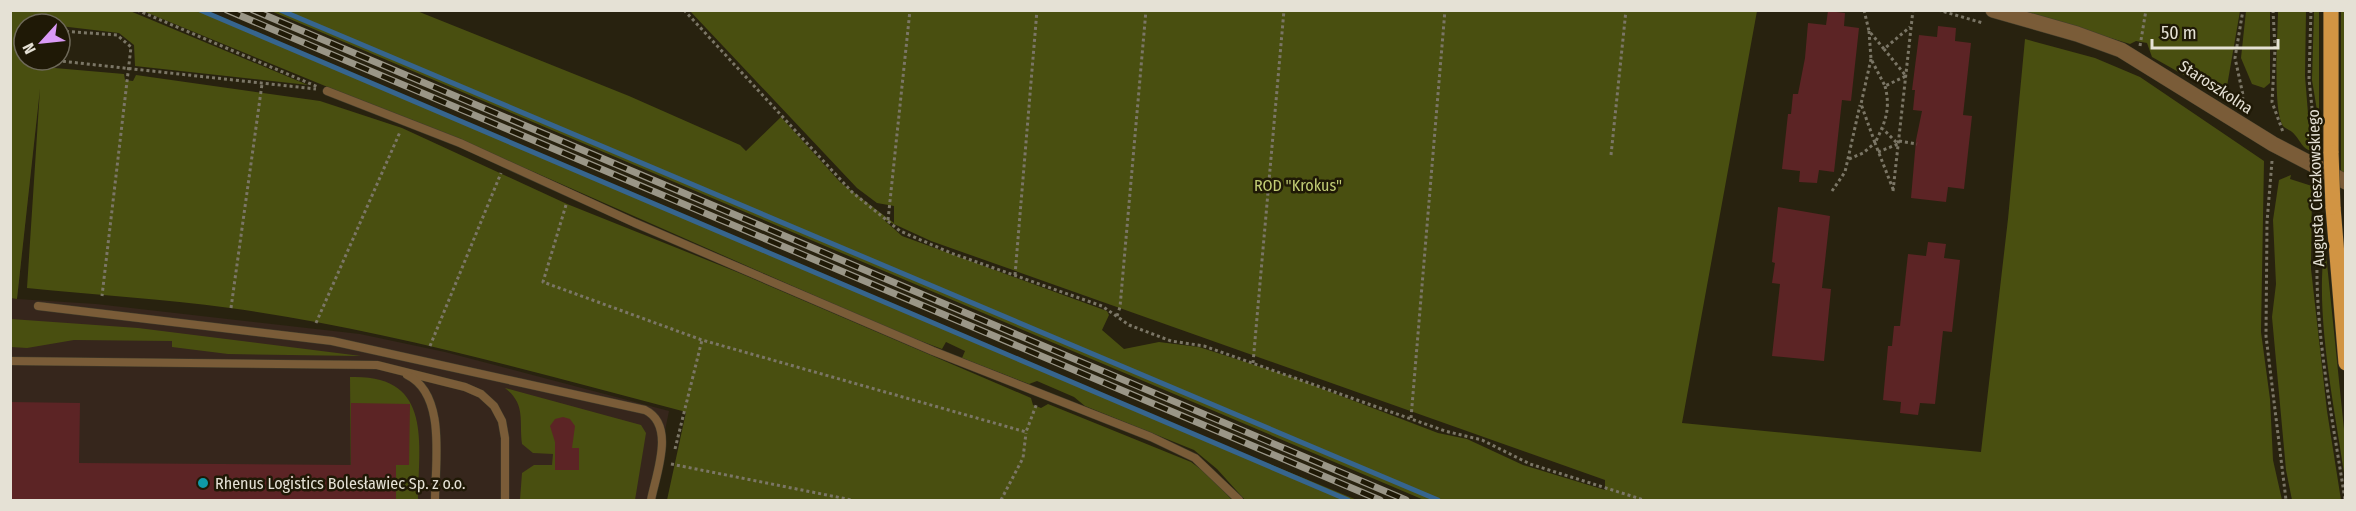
<svg xmlns="http://www.w3.org/2000/svg" width="2356" height="511" font-family="'Fira Sans Condensed',sans-serif">
  <style>
    .industrial { fill: #36261c }
    .green { fill: #494f10; fill-rule: evenodd }
    .lines { fill: none; stroke-linecap: round; stroke-linejoin: round }
    .stream { stroke: #36658e; stroke-width: 5 }
    .building { fill: #5c2425 }
    .lane-casing { stroke: #423d2b; stroke-width: 9 }
    .street-casing { stroke: #423d2b; stroke-width: 16 }
    .primary-casing { stroke: #423d2b; stroke-width: 16 }
    .path { stroke: #7b7666; stroke-width: 3; stroke-dasharray: 3 3; stroke-linecap: butt }
    .lane { stroke: #7a5c38; stroke-width: 8 }
    .street { stroke: #7a5c38; stroke-width: 15 }
    .primary { stroke: #d19443; stroke-width: 15 }
    .rail-casing { stroke: #9a9687; stroke-width: 7 }
    .rail { stroke: #1f1906; stroke-width: 4.5; stroke-dasharray: 14; stroke-linecap: butt }
    .primary-bridge-casing { stroke: #423d2b; stroke-width: 16; stroke-linecap: butt }
    .primary-bridge { stroke: #d19443; stroke-width: 15 }
    .culture-dot { fill: #0f9aa8; stroke: #1f1906; stroke-width: 2 }
    .labels { text-anchor: middle; dominant-baseline: central; stroke-width: 5; stroke-linejoin: round; paint-order: stroke }
    .street-label { font-size: 16px; fill: #e5e1d5; stroke: #1f1906 }
    .park-label { font-size: 16px; fill: #c2cd75; stroke: #1f1906 }
    .poi-label { font-size: 16px; fill: #e5e1d5; stroke: #1f1906; text-anchor: start }
  </style>
  <rect width="100%" height="100%" fill="#28220f"/>
  <!-- industrial -->
  <polygon class="industrial" points="10,11 24,24 24,60 43,60 17,299 96,304 360,334 445,352 669,411 651,500 11,500"/>
  <!-- green -->
  <g class="green">
    <path d="M10,11H130L308,85L135,66L134,45L119,33L60,26V24H24V60H43V67L124,74L125,80L133,81L136,75L320,101L402,128L567,204L737,272L1031,398L1033,405L1041,408L1048,404L1191,462L1210,476L1232,500H667L686,412C536,373 385,329 230,308C163,299 95,295 27,288L40,89L17,299L11,298Z"/>
    <polygon points="143,11 207,11 1130,407 1357,500 1245,500 1217,469 1194,450 1085,406 1074,397 1037,381 1029,384 962,358 965,351 946,342 942,349 897,332 534,172"/>
    <path d="M271,11H417L629,96L740,145L746,151L781,117L840,182L894,223V206L877,203L857,188L690,11H1757L1682,423L1981,452L2008,219L2025,39L2095,58L2140,77L2264,161L2261,332L2270,399L2273,460L2282,500H1424ZM883,219L931,241L1605,480V490L1523,465L1467,439L1438,433L1289,376L1199,347L1159,342L1124,349L1102,330L1109,315L1107,311L902,236Z"/>
    <polygon points="2023,11 2240,11 2226,92 2221,96 2152,57 2147,43 2136,41 2130,44"/>
    <polygon points="2246,11 2270,11 2270,83 2264,88 2252,84 2241,58"/>
    <path d="M2278,11H2306L2305,76L2311,151C2302,148 2301,142 2295,135C2292,131 2288,130 2284,127C2272,115 2278,31 2278,11Z"/>
    <polygon points="2314,11 2319,11 2319,123 2312,80"/>
    <polygon points="2341,11 2346,11 2345,173 2341,173"/>
    <polygon points="2291,175 2290,179 2312,186 2311,269 2327,411 2341,500 2292,500 2286,470 2272,317 2276,284 2273,220 2279,180"/>
    <path d="M2325,244L2345,439V479C2335,410 2314,312 2325,244Z"/>
    <polygon points="11,319 138,328 361,356 228,354 172,347 172,341 74,340 27,348 11,347"/>
    <path d="M350,377C433,374 419,442 418,500H351Z"/>
    <path d="M505,388L641,425L646,433L635,500H520L522,473L534,465H552L553,454L533,453L522,444C519,420 526,404 505,388Z"/>
  </g>
  <g class="lines">
    <!-- stream -->
    <g class="stream">
      <polyline points="200,10 1348,500"/>
      <polyline points="280,10 1438,500"/>
    </g>
  </g>
  <!-- building -->
  <g class="building">
    <polygon points="1828,11 1845,13 1844,26 1859,28 1851,101 1842,100 1834,172 1819,170 1817,183 1799,182 1800,171 1782,169 1788,114 1791,114 1793,94 1798,94 1805,58 1808,23 1826,25"/>
    <polygon points="1938,26 1956,28 1955,41 1971,43 1963,115 1972,116 1964,189 1948,187 1946,202 1911,198 1916,140 1922,111 1913,110 1915,90 1912,90 1919,35 1937,37"/>
    <polygon points="1778,207 1830,216 1822,288 1831,289 1824,361 1772,356 1780,284 1772,283 1775,263 1772,262"/>
    <polygon points="1928,242 1946,244 1944,258 1960,260 1952,332 1943,331 1935,404 1920,403 1918,415 1900,413 1901,402 1883,400 1888,346 1892,346 1894,326 1900,326 1908,254 1926,256"/>
    <polygon points="10,402 80,403 79,463 351,465 351,403 410,404 409,465 396,465 396,501 10,501"/>
    <polygon points="563,417 570,419 575,426 572,448 579,448 579,470 555,470 555,442 550,426 555,419"/>
  </g>
  <g class="lines">
    <!-- lane casing -->
    <g class="lane-casing">
      <g id="lane">
        <polyline points="327,91 460,143 635,223 933,351 1151,437 1195,458 1239,500"/>
        <path d="M38,306L332,341L645,410C676,425 656,474 651,500"/>
        <polyline points="10,361 377,365 465,387 481,394 494,406 502,421 505,438 505,500"/>
        <path d="M407,375C447,394 435,464 435,500"/>
      </g>
    </g>
    <!-- street casing -->
    <g class="street-casing">
      <polyline id="street" points="1993,10 2077,34 2121,50 2273,144 2346,182"/>
    </g>
    <!-- primary casing -->
    <g class="primary-casing">
      <g id="primary">
        <polyline points="2331,153 2331,10"/>
        <polyline points="2333,207 2346,363"/>
      </g>
    </g>
    <!-- path -->
    <g class="path">
      <polyline points="137,10 318,87"/>
      <polyline points="684,10 852,192 900,231 951,253 1102,306 1129,325 1171,341 1204,346 1445,431 1482,440 1530,464 1644,500"/>
      <polyline points="1864,10 1869,31 1884,49 1910,27"/>
      <polyline points="1938,10 1983,23"/>
      <polyline points="2273,10 2275,49 2272,102 2283,132"/>
      <polyline points="2311,10 2309,79 2314,127"/>
      <polyline points="60,31 117,35 131,47 102,296"/>
      <polyline points="1869,31 1871,59 1885,86 1906,76 1884,49"/>
      <polyline points="2140,46 2146,10"/>
      <path d="M1871,59L1861,104L1875,143C1885,123 1891,109 1885,86"/>
      <polyline points="51,60 316,89"/>
      <polyline points="2242,106 2243,95 2235,58 2243,10"/>
      <polyline points="1899,141 1917,144"/>
      <polyline points="1878,152 1898,144 1883,129"/>
      <polyline points="1611,155 1626,10"/>
      <polyline points="1849,159 1863,153 1875,143 1893,189"/>
      <polyline points="2272,161 2267,222 2266,336 2286,500"/>
      <polyline points="1832,191 1845,172 1860,105"/>
      <polyline points="1893,191 1913,10"/>
      <polyline points="566,205 543,282 702,340 1026,432 1037,403"/>
      <polyline points="888,220 910,10"/>
      <path d="M2318,240C2312,321 2333,420 2345,500"/>
      <polyline points="1015,275 1037,10"/>
      <polyline points="231,308 262,84"/>
      <polyline points="1117,316 1120,307 1146,10"/>
      <polyline points="316,323 400,132"/>
      <polyline points="430,346 501,173"/>
      <polyline points="1253,363 1284,10"/>
      <polyline points="1411,418 1445,10"/>
      <polyline points="675,449 702,340"/>
      <polyline points="671,464 852,500"/>
      <polyline points="1001,500 1023,458 1026,433"/>
    </g>
    <!-- lane -->
    <use href="#lane" class="lane"/>
    <!-- street -->
    <use href="#street" class="street"/>
    <!-- primary -->
    <use href="#primary" class="primary"/>
    <!-- rail casing -->
    <g class="rail-casing">
      <g id="rail">
        <polyline points="227,10 1380,500"/>
        <polyline points="253,10 1406,500"/>
      </g>
    </g>
    <!-- rail -->
    <use href="#rail" class="rail"/>
    <!-- primary-bridge casing -->
    <g class="primary-bridge-casing">
      <polyline id="primary-bridge" points="2331,153 2333,207"/>
    </g>
    <!-- primary-bridge -->
    <use href="#primary-bridge" class="primary-bridge"/>
  </g>
  <!-- markers -->
  <circle class="culture-dot" cx="203" cy="483" r="6"/>
  <g class="labels">
    <!-- street labels -->
    <g class="street-label">
      <text transform="translate(2216 87) rotate(33)">Staroszkolna</text>
      <text transform="translate(2316 188) rotate(-92)">Augusta Cieszkowskiego</text>
    </g>
    <!-- park labels -->
    <g class="park-label">
      <text x="1298" y="185">ROD "Krokus"</text>
    </g>
    <!-- poi labels -->
    <g class="poi-label">
      <text x="215" y="483">Rhenus Logistics Bolesławiec Sp. z o.o.</text>
    </g>
  </g>
  <!-- border -->
  <rect width="2356" height="511" fill="none" stroke="#e5e1d5" stroke-width="24"/>
  <!-- north arrow -->
  <g transform="translate(42 42) rotate(243)"><circle r="28" fill="#1f1906" stroke="#6e6959" stroke-width="1.5"/>
  <path d="M0-4.5L10 22L0 15L-10 22Z" fill="#da9af6"/>
  <text y="-9" font-size="16" font-weight="bold" text-anchor="middle" fill="#e5e1d5">N</text>
  </g>
  <!-- scale -->
  <path d="M2152 39v9h126v-9" fill="none" stroke="#e5e1d5" stroke-width="3"/>
  <text x="2161" y="39" font-size="18" fill="#e5e1d5" stroke="#1f1906" stroke-width="4.5" paint-order="stroke">50 m</text>
</svg>
